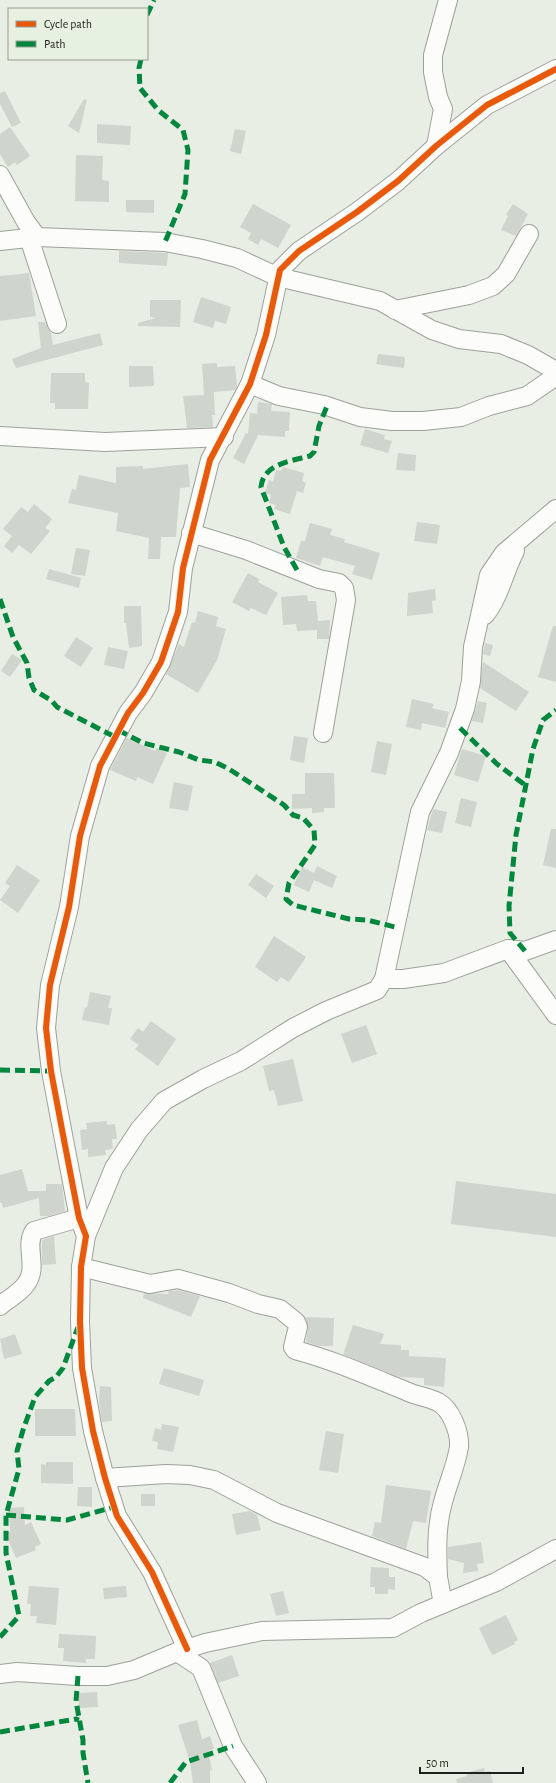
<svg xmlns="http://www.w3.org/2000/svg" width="556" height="1783" font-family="'Alegreya Sans',sans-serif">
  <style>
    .building { fill: #cfd4cc }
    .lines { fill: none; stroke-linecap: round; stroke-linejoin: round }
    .minor-casing { stroke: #9da19a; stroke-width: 20 }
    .minor { stroke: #fcfcfb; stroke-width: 18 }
    .quiet { stroke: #00873e; stroke-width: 5; stroke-dasharray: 10 5; stroke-linecap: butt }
    .cycleway-casing { stroke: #e7f1e1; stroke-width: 8 }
    .cycleway { stroke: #e8590c; stroke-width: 6 }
  </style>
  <rect width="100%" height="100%" fill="#e8eee4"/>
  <!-- building -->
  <g class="building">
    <polygon points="5,91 21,123 12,127 0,104 0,93"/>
    <polygon points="84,99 87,100 79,133 68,126"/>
    <polygon points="97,124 131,126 130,145 97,143"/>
    <polygon points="10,127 30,156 17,165 15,162 8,167 0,154 0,134"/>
    <polygon points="235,129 246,131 241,154 230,151"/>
    <polygon points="76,155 103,156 102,180 109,181 109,202 75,201"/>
    <polygon points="126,200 154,200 154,213 126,212"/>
    <polygon points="253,204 291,225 278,248 261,239 258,245 248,239 251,233 240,227"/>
    <polygon points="513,204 528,214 516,236 501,230 508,216 506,215"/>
    <polygon points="119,251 168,253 167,266 119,263"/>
    <polygon points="29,273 36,316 0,321 0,276"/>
    <polygon points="201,297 231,307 226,324 215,321 213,328 193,322"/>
    <polygon points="150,300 181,300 180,327 138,326 138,323 156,318 150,317"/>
    <polygon points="38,322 45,322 51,333 53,345 100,333 103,345 16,368 12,359 41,348"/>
    <polygon points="378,354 405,357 404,368 376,364"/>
    <polygon points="217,363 217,367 235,366 237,386 235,390 214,392 215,415 212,415 213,427 187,428 183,396 204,395 202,364"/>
    <polygon points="129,366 153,366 154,386 129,387"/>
    <polygon points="51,373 85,373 85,382 89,383 88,409 55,409 55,403 50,403"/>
    <polygon points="258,402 272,404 271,411 290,412 289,431 285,431 285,437 258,435 244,464 233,458 246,433 248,434 250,413 257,414"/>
    <polygon points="365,429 385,435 384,439 392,441 388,453 360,445"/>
    <polygon points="398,453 416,455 415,471 396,470"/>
    <polygon points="188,464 190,487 180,488 176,537 161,537 160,559 148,559 149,538 116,531 118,513 68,503 72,489 76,490 79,475 116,483 116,467 143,466 143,469"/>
    <polygon points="283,467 304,473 302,481 306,483 303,493 297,491 290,514 274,509 276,505 269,503 271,495 265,493 269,480 273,482 276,470 281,471"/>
    <polygon points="34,504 52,519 45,528 50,531 31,554 19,545 12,553 4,546 12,536 3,529 21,507 28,512"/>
    <polygon points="417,522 440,525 437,544 414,541"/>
    <polygon points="310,523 332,529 330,535 345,539 344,542 380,553 372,580 352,574 355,566 323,557 320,566 296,558 301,541 305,541"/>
    <polygon points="76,548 90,550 85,576 71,574"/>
    <polygon points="49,569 81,578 79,588 46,579"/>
    <polygon points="248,573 259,579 258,582 278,593 266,615 251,608 249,611 232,602"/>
    <polygon points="435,589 436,600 432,601 433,613 407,616 408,593"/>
    <polygon points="307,595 308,601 316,601 318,621 330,620 329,639 317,639 317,630 297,631 296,624 283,625 281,597"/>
    <polygon points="124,606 141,606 142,646 129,648 126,623 124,623"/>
    <polygon points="198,611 218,617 216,626 226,629 217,660 198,693 166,674 179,644 184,647 192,622 195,623"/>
    <polygon points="553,626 556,626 556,682 538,677"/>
    <polygon points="76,637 93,648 81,667 64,656"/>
    <polygon points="485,643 493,645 490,656 483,654"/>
    <polygon points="108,647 128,651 124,669 104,665"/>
    <polygon points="12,654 22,660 10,677 1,671"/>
    <polygon points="483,662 529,692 516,711 480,688"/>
    <polygon points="412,699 434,704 432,708 449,712 445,728 422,723 421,730 406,727"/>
    <polygon points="478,701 487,703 483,723 472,721"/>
    <polygon points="294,736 308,738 304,763 290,760"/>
    <polygon points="127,738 155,751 156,748 167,753 153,784 137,777 136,781 110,770"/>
    <polygon points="377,741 392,744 386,775 371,772"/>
    <polygon points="462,749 486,756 478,782 454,775"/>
    <polygon points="305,773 334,773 335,808 324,808 324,812 312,813 312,808 292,809 292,794 305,794"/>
    <polygon points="174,782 193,786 188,811 169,808"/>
    <polygon points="461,798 477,802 471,827 455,823"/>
    <polygon points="433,809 447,812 442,833 427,830"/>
    <polygon points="551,829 556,829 556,868 543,865"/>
    <polygon points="17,865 40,880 18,913 0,900 10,886 5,883"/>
    <polygon points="317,866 337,876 332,888 314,880 309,892 294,885 302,867 314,873"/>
    <polygon points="256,874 274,886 266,898 248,885"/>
    <polygon points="274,936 306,957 289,982 281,977 277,982 255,967"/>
    <polygon points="90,992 111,996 108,1008 112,1008 109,1025 82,1020 85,1007 87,1008"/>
    <polygon points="151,1021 176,1039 158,1066 135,1049 139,1045 130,1039 138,1028 143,1032"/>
    <polygon points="366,1025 377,1054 352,1063 341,1034"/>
    <polygon points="293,1059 303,1101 278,1106 274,1090 269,1091 263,1066"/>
    <polygon points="107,1121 107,1125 115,1124 117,1139 112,1139 113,1149 105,1150 106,1155 88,1157 88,1149 82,1150 80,1130 87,1129 86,1123"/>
    <polygon points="22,1169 28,1191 46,1191 46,1184 62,1184 65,1211 49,1216 40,1216 39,1198 3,1208 2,1203 0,1203 0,1175"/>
    <polygon points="456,1181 556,1194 556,1237 451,1224"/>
    <polygon points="54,1236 56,1264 42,1265 42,1240"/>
    <polygon points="178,1290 200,1296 191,1317 143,1298 144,1293 168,1294 169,1291"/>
    <polygon points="305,1317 334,1318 333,1346 319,1346 306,1342 308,1329"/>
    <polygon points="353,1325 384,1334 380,1344 401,1345 401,1350 409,1350 409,1356 446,1358 444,1387 424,1385 424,1378 399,1377 343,1355"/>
    <polygon points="15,1334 22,1354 4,1359 0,1339"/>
    <polygon points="164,1368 204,1380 199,1396 159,1384"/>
    <polygon points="100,1386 111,1387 112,1421 102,1422 99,1402"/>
    <polygon points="35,1409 75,1409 76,1436 35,1436"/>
    <polygon points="162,1424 179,1427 173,1452 157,1449 158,1442 152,1441 155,1428 161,1430"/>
    <polygon points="326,1431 344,1434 338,1473 319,1470"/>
    <polygon points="46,1462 73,1462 73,1484 41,1483 41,1464 46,1465"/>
    <polygon points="386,1485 431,1491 426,1523 413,1521 406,1549 372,1536 375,1522 381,1523"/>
    <polygon points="78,1487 92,1487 92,1507 77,1506"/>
    <rect x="141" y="1494" width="14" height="12"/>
    <polygon points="24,1507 25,1525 31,1522 41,1544 35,1547 36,1550 16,1558 5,1533 10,1531 9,1508"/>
    <polygon points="250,1511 257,1515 261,1530 236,1535 232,1514"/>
    <polygon points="481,1542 484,1563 477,1564 478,1571 463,1573 464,1563 448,1559 448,1547"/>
    <polygon points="371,1567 389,1568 389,1577 395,1577 395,1590 388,1589 388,1594 375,1594 375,1587 370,1587"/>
    <polygon points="29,1586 59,1588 56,1625 36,1623 37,1616 30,1616 31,1604 27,1604"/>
    <polygon points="126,1586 127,1597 104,1599 103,1588"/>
    <polygon points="283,1591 289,1613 276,1616 270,1594"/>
    <polygon points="506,1615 518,1640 514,1642 515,1644 492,1655 479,1628"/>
    <polygon points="59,1634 96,1636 95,1659 86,1659 86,1663 63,1661 64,1648 58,1648"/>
    <polygon points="232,1655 239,1676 218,1683 210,1663"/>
    <polygon points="97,1692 98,1707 79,1708 78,1693"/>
    <polygon points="197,1720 202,1739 210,1736 214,1749 208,1751 212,1770 210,1771 210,1783 193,1783 190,1762 178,1725"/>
    <polygon points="484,1768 485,1772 490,1771 493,1783 457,1783 456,1779 467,1776 466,1773"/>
  </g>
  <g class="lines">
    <!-- minor casing -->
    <g class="minor-casing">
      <g id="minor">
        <polyline points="436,146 443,109 438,97 433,72 433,55 448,0"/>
        <polyline points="0,175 26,222 37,237 165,242 202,249 237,258 278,277 380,301 432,330 459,339 501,344 528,355 556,371"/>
        <polyline points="29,238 57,324"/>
        <polyline points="0,241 37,237"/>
        <polyline points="395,310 469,295 493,286 506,274 529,234"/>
        <polyline points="250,384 279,396 324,405 360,417 392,421 423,421 461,417 489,406 527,396 556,376"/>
        <polyline points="0,436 105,442 224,437"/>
        <polyline points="191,533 246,550 319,579 339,583 344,588 346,600 323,733"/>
        <path d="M485,615C500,596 504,572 515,551"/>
        <polyline points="508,949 556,1015"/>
        <polyline points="384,979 403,979 444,973 508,949 525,951 556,940"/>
        <polyline points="86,1236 114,1168 139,1130 164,1101 203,1079 241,1061 293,1028 326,1011 377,990 384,979 420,812 449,753 465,709 471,681 473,647 489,575 504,553 556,509"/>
        <path d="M81,1267L150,1284L178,1279L229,1293L258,1304L280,1309L296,1322L298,1327L293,1347L295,1350C333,1360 369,1376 406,1391C416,1396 428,1397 438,1402C451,1409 460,1432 459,1447C456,1466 448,1483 443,1502C436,1526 437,1552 438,1577"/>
        <path d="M0,1306C8,1299 20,1293 26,1284C39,1267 24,1247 34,1231L79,1218"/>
        <polyline points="105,1478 166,1474 190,1475 214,1480 277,1513 425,1567 438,1577 443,1604"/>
        <polyline points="187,1649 152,1572 117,1516 105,1478 93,1431 82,1368 80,1321 81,1267 86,1236 79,1218 64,1140 51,1071 46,1028 50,985 69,907 80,836 100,766 128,713 143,693 161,662 178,612 183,568 210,460 250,384 266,335 280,270 299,251 357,212 398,181 436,146 487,105 556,69"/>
        <polyline points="177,1652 201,1668 233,1746 257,1783"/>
        <polyline points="0,1674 17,1672 78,1676 107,1676 134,1670 177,1652 205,1643 262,1631 393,1628 421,1613 496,1582 556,1549"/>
      </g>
    </g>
    <!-- minor -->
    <use href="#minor" class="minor"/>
    <!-- quiet -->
    <g class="quiet">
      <polyline points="147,15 154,0"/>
      <polyline points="141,59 139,68 140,88 158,110 183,130 188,150 185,194 165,242"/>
      <path d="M297,570L284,547L261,487C263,464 291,461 310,456L314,452L319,426L327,406"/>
      <polyline points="0,599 13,637 27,663 29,678 34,690 52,701 57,707 115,737"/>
      <polyline points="460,728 497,764 525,785"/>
      <polyline points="118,730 143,743 179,752 199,760 215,762 229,769 284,805 293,815 303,818 314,830 315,845 289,883 286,899 293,905 349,919 367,920 395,927"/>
      <polyline points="525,951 510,933 509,906 516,835 533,749 543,720 556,710"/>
      <polyline points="0,1070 51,1071"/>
      <polyline points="6,1515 67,1520 114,1507"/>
      <polyline points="0,1637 19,1616 6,1553 6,1515 19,1469 17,1451 23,1430 35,1397 49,1381 56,1377 63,1368 78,1327"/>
      <polyline points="78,1676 76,1701 83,1740 83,1753 88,1783"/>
      <polyline points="0,1732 76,1719 79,1720"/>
      <polyline points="170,1783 186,1762 233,1746"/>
    </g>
    <!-- cycleway casing -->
    <g class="cycleway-casing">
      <polyline id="cycleway" points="187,1649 152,1572 117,1516 105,1478 93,1431 82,1368 80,1321 81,1267 86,1236 79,1218 64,1140 51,1071 46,1028 50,985 69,907 80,836 100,766 128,713 143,693 161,662 178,612 183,568 210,460 250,384 266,335 280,270 299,251 357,212 398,181 436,146 487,105 556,69"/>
    </g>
    <!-- cycleway -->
    <use href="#cycleway" class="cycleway"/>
  </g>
  <!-- legend -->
  <rect x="8" y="8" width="140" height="52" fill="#e7f1e1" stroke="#969d92"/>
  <rect x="16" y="21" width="20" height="6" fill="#e8590c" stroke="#969d92"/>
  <text x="44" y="28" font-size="12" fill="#1d201b">Cycle path</text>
  <rect x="16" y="41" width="20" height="6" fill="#00873e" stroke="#969d92"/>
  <text x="44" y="48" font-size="12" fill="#1d201b">Path</text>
  <!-- scale -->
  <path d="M420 1767v6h103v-6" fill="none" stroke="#1d201b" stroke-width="2"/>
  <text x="426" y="1767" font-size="12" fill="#1d201b" stroke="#e7f1e1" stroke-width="3" paint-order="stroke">50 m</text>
</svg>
